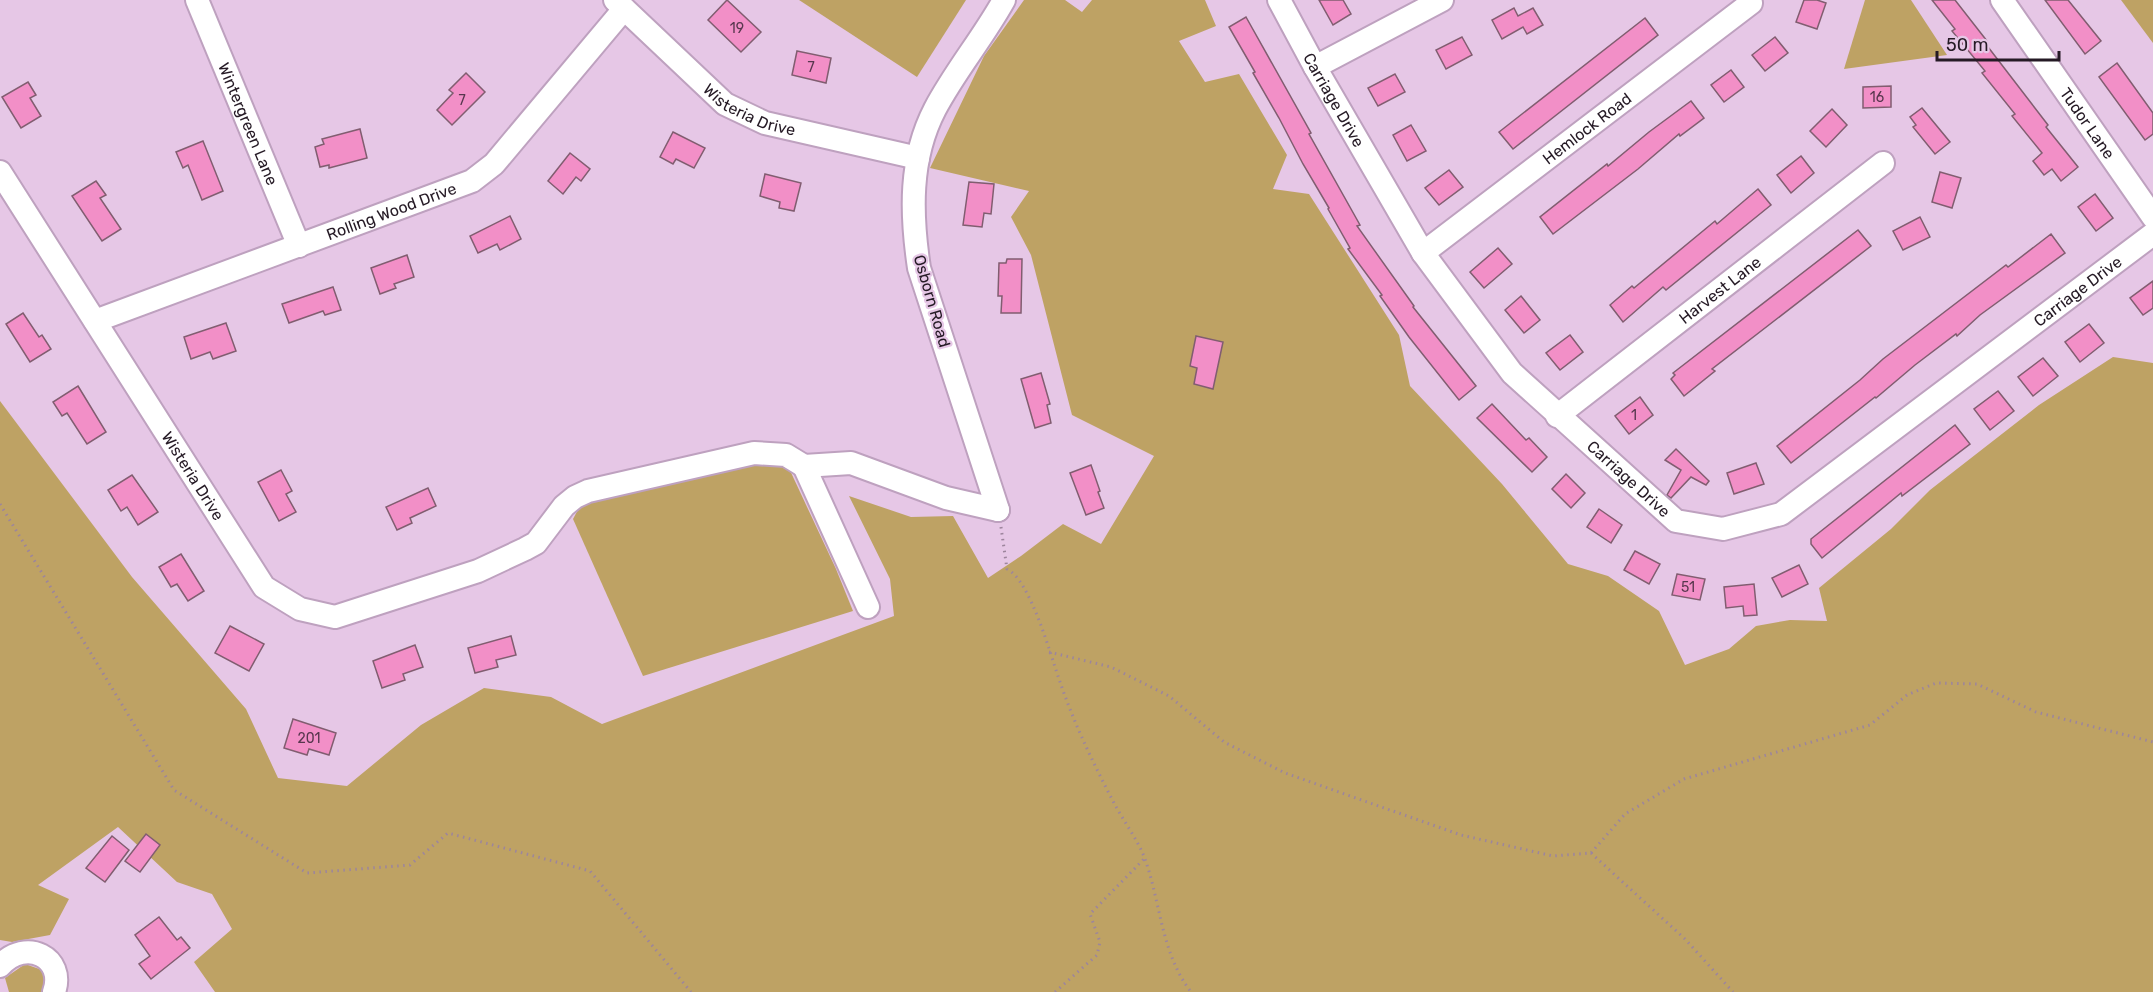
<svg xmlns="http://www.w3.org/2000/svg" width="2153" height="992" font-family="Rubik,sans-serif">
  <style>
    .green { fill: #bea264 }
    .building { fill: #f28fc7; stroke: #815d70; stroke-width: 1.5 }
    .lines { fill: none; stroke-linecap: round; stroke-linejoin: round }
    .minor-casing { stroke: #bea1bf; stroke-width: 26 }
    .path { stroke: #9d859d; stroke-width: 3; stroke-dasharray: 1.5 4.5; stroke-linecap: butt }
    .minor { stroke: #fff; stroke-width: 22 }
    .labels { text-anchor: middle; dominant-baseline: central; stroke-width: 4.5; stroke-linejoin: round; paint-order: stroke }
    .number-label { font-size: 14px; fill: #58374e }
    .street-label { font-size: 16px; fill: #251a25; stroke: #e6c7e6 }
  </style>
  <rect width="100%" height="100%" fill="#e6c7e6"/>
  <!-- green -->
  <g class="green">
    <polygon points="799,0 966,0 917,77"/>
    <polygon points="1024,0 1065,0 1082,12 1092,0 1205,0 1216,26 1179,41 1205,82 1239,74 1287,155 1273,189 1309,194 1399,335 1410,386 1502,484 1568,564 1608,576 1659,611 1685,665 1729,649 1756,626 1790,620 1827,621 1819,588 1891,529 1930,490 2039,405 2113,357 2153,363 2153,992 215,992 194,962 232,929 212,894 177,882 118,827 38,885 69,899 50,935 12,942 0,940 0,401 132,577 246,709 278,778 347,786 421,725 484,688 551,697 602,724 894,616 890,579 849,496 911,517 953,516 988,578 1021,556 1063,524 1101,544 1154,456 1072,415 1031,255 1011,217 1029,191 930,168 984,56"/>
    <polygon points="1865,0 1911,0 1947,55 1844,69"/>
    <polygon points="2121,0 2153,0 2153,43"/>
    <polygon points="772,458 787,464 836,569 853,611 643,676 573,519 580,506 594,496"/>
    <polygon points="25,964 45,971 44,992 9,992 5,978"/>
  </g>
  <!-- building -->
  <g class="building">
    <polygon points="727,0 761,32 741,52 708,20"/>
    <polygon points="1319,0 1343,0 1351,14 1333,25"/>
    <polygon points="1804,0 1817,0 1826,3 1817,29 1796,22"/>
    <polygon points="1932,0 1955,0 1987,41 1985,43 2048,125 2046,127 2078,167 2061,181 2052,169 2044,175 2033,161 2042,153 2012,116 2015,114 1982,73 1985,71 1952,31 1955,29"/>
    <polygon points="2045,0 2068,0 2101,41 2085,54"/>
    <polygon points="1514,8 1518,16 1533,8 1543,25 1527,34 1523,27 1502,39 1492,20"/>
    <polygon points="1246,17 1311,133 1309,134 1360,225 1357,226 1414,306 1413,307 1476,386 1459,400 1409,337 1380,296 1382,295 1348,249 1350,248 1328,209 1329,208 1303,164 1279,118 1253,73 1255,72 1229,27"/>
    <polygon points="1645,18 1658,35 1513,149 1499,132"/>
    <polygon points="1462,37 1472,55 1446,69 1436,50"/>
    <polygon points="1775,37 1788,53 1765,71 1752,55"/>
    <polygon points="797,51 831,58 826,83 792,75"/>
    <polygon points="2117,63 2153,113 2153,134 2145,140 2099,77"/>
    <polygon points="1731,70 1744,87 1724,102 1711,85"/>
    <polygon points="466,73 485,92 452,125 437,110 453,93 449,90"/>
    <polygon points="1395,74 1405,92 1378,106 1368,88"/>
    <polygon points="28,82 36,95 30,98 41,116 21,128 2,97"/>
    <polygon points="1891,86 1891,107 1863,108 1863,87"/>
    <polygon points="1691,101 1704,118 1680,136 1679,134 1638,169 1553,234 1540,217 1607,164 1608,166 1649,132"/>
    <polygon points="1922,108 1950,142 1935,154 1913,127 1916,125 1910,117"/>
    <polygon points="1832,109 1847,125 1826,147 1810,131"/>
    <polygon points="1411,125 1426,151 1407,161 1393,135"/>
    <polygon points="360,129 367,158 329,168 329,165 320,167 315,147 324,144 322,139"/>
    <polygon points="673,132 705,148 694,168 676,159 673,164 660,157"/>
    <polygon points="203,141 223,191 202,200 188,165 183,168 176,152"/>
    <polygon points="570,153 590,169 581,181 576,177 563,194 548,181"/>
    <polygon points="1801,156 1814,173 1791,193 1777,175"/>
    <polygon points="1449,170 1463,187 1439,205 1425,188"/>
    <polygon points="1940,172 1961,178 1952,208 1932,202"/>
    <polygon points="765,174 801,183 794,211 779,208 780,202 760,196"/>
    <polygon points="96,181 106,195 100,198 121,229 102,241 72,196"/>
    <polygon points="969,182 994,184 991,214 984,213 982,227 963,225"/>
    <polygon points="1758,189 1771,205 1666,290 1663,287 1623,322 1610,305 1632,286 1634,288 1715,221 1717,224"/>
    <polygon points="2095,194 2113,218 2096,231 2078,207"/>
    <polygon points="510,216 521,239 500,250 497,244 478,253 470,236"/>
    <polygon points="1920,217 1930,237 1903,250 1893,231"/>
    <polygon points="1858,230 1871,246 1712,369 1715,371 1684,396 1671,379 1675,375 1673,373"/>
    <polygon points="2051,234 2065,253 1980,315 1957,336 1956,334 1915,365 1876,398 1875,397 1791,463 1777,446 1860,380 1883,359 2006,265 2008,267"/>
    <polygon points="1498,248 1512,264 1484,288 1470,272"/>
    <polygon points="407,255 414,277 394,284 396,288 380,294 371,268"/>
    <polygon points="1007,259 1022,259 1021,313 1001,313 1002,296 998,296 999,263 1006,263"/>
    <polygon points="2153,281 2153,308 2143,315 2130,298"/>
    <polygon points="333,287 341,310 325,315 323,311 289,323 282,304"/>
    <polygon points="1521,296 1540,320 1524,333 1505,310"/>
    <polygon points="23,313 39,337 42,335 51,349 30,362 6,324"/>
    <polygon points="226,323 236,351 213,359 210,352 191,359 184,337"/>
    <polygon points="2089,324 2104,343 2080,362 2065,342"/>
    <polygon points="1570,335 1583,352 1560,370 1546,353"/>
    <polygon points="1196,336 1223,342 1213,389 1194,384 1197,368 1190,366"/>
    <polygon points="2043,358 2058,376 2033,396 2018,377"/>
    <polygon points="1041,373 1050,404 1047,405 1051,423 1035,428 1021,379"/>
    <polygon points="78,386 106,432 87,444 67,413 62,416 53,402"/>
    <polygon points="1998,391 2014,411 1990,430 1974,409"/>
    <polygon points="1640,397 1653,415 1629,434 1615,416"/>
    <polygon points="1492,404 1526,440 1529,438 1547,457 1532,472 1477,418"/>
    <polygon points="1955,425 1970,444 1902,496 1901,493 1822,558 1811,544 1811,539"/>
    <polygon points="1676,449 1709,481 1706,485 1691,477 1671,498 1667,495 1681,470 1665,460"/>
    <polygon points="1756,463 1764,484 1734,494 1727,473"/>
    <polygon points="1091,465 1100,491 1098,492 1104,508 1086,515 1070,473"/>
    <polygon points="281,470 292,491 286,494 296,512 279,521 258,482"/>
    <polygon points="1566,474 1585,493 1571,508 1552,489"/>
    <polygon points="132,475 158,512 138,525 127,507 121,511 108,490"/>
    <polygon points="428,488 436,506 410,518 412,523 397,530 386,507"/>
    <polygon points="1599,509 1622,525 1611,543 1587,527"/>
    <polygon points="1635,551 1660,564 1649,584 1624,570"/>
    <polygon points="181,554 204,591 188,601 177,584 171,587 159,567"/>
    <polygon points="1799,565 1808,584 1782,597 1772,578"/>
    <polygon points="1677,574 1705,579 1700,600 1672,595"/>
    <polygon points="1754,584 1757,615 1744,616 1743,606 1726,608 1724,587"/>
    <polygon points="230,626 264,644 249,671 215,653"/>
    <polygon points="511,636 516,655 496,660 498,667 475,673 468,648"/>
    <polygon points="415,645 423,667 403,674 405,680 382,688 373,661"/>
    <polygon points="293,719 336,733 329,755 309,749 307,755 284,748"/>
    <polygon points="146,834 160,845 140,872 125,861"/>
    <polygon points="112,836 129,850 105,882 86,868"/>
    <polygon points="159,917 177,940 181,937 190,948 151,979 139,964 150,956 135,935"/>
  </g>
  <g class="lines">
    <!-- minor casing -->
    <g class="minor-casing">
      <g id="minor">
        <path id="s1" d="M197,0L299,246"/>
        <path id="s2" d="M615,0L725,104L765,123L918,158"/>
        <path id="s3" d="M1279,0L1315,67L1423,253L1512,373L1676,521L1723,529L1781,514L2153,234"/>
        <path id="s4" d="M2002,0L2153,217"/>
        <polyline points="1315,67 1442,0"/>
        <path id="s5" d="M0,172L264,587L300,609L335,617L478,571L525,549L536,543L564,506L575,497L588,491L754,453L786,455L804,466"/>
        <path id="s6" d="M1423,253L1751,3"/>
        <path id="s7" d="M95,321L472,181L494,164L624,9"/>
        <path id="s8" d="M1557,416L1883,163"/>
        <path d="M998,510L919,268C911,214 909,159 935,109C955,71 983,38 1004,0"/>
        <polyline points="868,607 804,466 851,463 946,498 998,510"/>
        <path d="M0,966C26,937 66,958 54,992"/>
      </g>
    </g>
    <!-- path -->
    <g class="path">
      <polyline points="0,504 174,790 307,873 410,865 448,833 590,871 691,992"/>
      <path d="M1001,527L1007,569C1030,580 1050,653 1059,679C1073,721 1093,763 1114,803C1124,822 1138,840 1145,859C1161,904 1161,953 1191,992"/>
      <polyline points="1049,652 1111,667 1169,696 1224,742 1285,773 1461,835 1553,856 1591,853 1625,814 1684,779 1870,725 1907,695 1936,683 1977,684 2036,712 2153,742"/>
      <polyline points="1591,853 1685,939 1733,992"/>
      <polyline points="1055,992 1097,955 1100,942 1090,914 1145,858"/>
    </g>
    <!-- minor -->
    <use href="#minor" class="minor"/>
  </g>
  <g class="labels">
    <!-- number labels -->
    <g class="number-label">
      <text x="737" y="28">19</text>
      <text x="811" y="67">7</text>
      <text x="1877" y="97">16</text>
      <text x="462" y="100">7</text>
      <text x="1634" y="415">1</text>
      <text x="1688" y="587">51</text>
      <text x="309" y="738">201</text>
    </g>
    <!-- street labels -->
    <g class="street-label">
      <text stroke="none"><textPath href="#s3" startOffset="114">Carriage Drive</textPath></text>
      <text stroke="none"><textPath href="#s2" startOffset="176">Wisteria Drive</textPath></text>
      <text stroke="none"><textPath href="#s1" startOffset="134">Wintergreen Lane</textPath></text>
      <text stroke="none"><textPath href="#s4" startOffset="150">Tudor Lane</textPath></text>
      <text stroke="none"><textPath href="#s6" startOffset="206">Hemlock Road</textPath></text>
      <text stroke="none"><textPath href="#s7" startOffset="316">Rolling Wood Drive</textPath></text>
      <text stroke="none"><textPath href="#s8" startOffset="206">Harvest Lane</textPath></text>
      <text stroke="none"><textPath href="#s3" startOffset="1140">Carriage Drive</textPath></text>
      <text transform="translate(932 301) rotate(74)">Osborn Road</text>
      <text stroke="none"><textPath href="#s5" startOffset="360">Wisteria Drive</textPath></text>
      <text stroke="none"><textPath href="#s3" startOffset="598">Carriage Drive</textPath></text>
    </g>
  </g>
  <!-- scale -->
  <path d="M1937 51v9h122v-9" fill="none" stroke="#251a25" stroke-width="3"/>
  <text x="1946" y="51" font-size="18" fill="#251a25" stroke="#e6c7e6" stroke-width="4.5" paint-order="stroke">50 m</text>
</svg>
